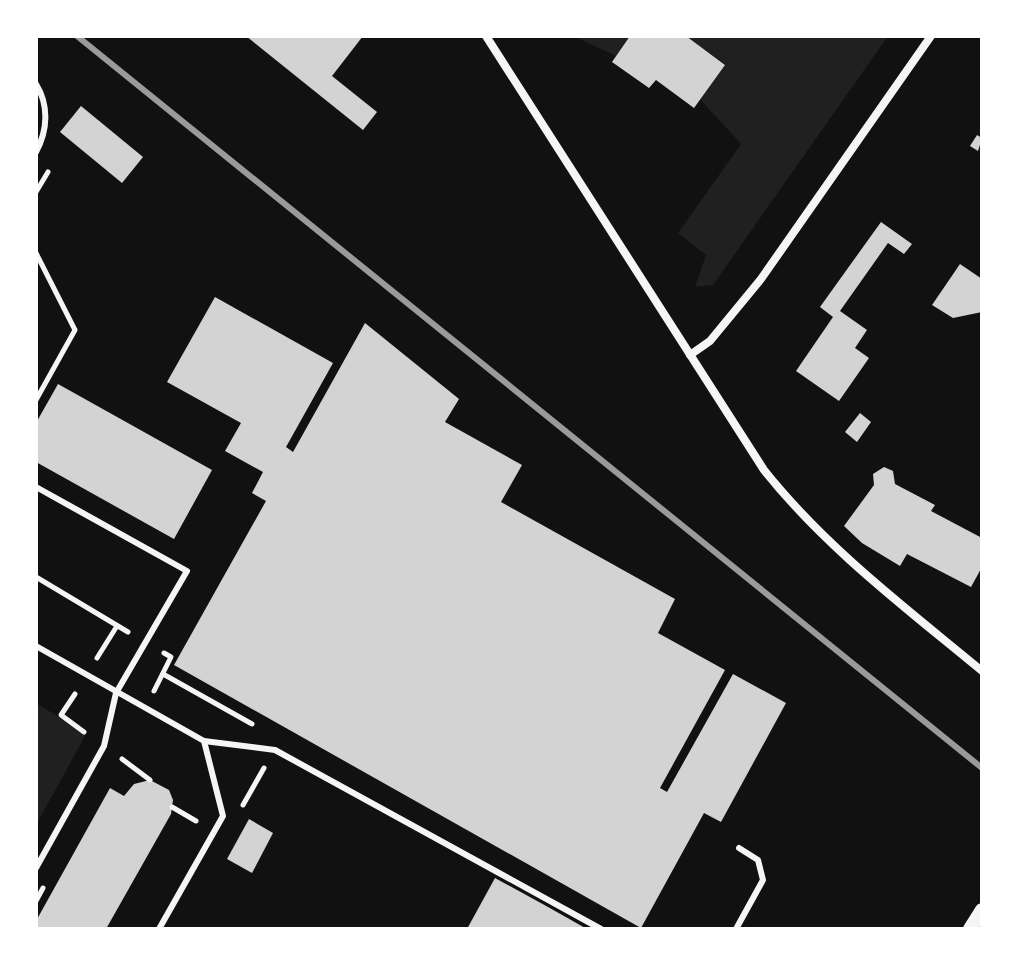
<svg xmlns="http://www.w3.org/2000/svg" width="1018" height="965" font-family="Poppins,sans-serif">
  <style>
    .green { fill: #202020 }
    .building { fill: #d3d3d3 }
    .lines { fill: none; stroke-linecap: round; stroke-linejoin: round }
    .path { stroke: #f5f5f5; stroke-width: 5 }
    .service { stroke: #f5f5f5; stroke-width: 6 }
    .minor { stroke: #f5f5f5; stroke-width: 8 }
    .tertiary { stroke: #f5f5f5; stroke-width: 14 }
    .rail { stroke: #9a9a9a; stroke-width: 6 }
  </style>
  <rect width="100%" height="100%" fill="#111"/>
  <!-- green -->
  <g class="green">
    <polygon points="573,36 630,36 616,56"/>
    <polygon points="686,36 888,36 713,285 695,287 706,255 678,233 741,144 700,99 725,64"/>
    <polygon points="36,703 86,734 36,825"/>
  </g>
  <!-- building -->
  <g class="building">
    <polygon points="246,36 363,36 332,76 377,112 363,130"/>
    <polygon points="630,36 686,36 725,65 694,108 656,80 649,88 612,62"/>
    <polygon points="81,106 143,157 122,183 60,132"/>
    <polygon points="977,135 982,138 978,151 970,146"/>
    <polygon points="881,222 912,244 904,254 888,243 840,311 867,330 855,348 869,358 839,401 796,371 833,317 820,307"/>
    <polygon points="960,264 982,279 982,312 953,318 932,305"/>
    <polygon points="215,297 333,363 286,447 293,452 365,323 459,399 445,422 522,465 501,502 675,599 658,633 725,670 660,788 667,792 733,674 786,703 721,822 704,813 641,928 174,665 266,501 252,493 263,472 225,451 241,423 167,382"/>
    <polygon points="58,384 212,470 174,539 36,462 36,423"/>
    <polygon points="860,413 871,422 857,442 845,432"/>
    <polygon points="884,467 893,471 895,484 935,505 931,511 982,538 982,567 971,587 907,554 900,566 862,543 844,526 874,485 873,474"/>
    <polygon points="150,780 169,790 173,800 171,814 106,929 36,929 36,921 110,788 124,796 134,784"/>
    <polygon points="249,819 273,833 252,873 227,859"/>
    <polygon points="495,878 548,907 587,929 467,929"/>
  </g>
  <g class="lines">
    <!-- path -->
    <g class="path">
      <polyline points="36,192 48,172"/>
      <polyline points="36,253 75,330 36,400"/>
      <polyline points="36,577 128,632"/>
      <polyline points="97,658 117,626"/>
      <polyline points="163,674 252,724"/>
      <polyline points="154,691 171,657 164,653"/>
      <polyline points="75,694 61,715 84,732"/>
      <polyline points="122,759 150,780"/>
      <polyline points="243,805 264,768"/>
      <polyline points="172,807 196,821"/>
      <polyline points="36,901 43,888"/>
    </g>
    <!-- service -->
    <g class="service">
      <path d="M36,84C49,105 48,130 36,152"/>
      <polyline points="36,487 187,571 116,693 104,746 36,868"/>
      <polyline points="36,646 204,741 223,816 159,929"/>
      <polyline points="204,741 275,750 601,929"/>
      <polyline points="736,929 763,880 758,860 739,848"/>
    </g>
    <!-- minor -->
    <g class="minor">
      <path d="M486,36L764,470C826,548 906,608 982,671"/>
      <polyline points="690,355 710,341 761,279 931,36"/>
    </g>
    <!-- tertiary -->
    <polyline class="tertiary" points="970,929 982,910"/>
    <!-- rail -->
    <polyline class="rail" points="77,36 982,768"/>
  </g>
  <!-- border -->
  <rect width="1018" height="965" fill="none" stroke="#ffffff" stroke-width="76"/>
</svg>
